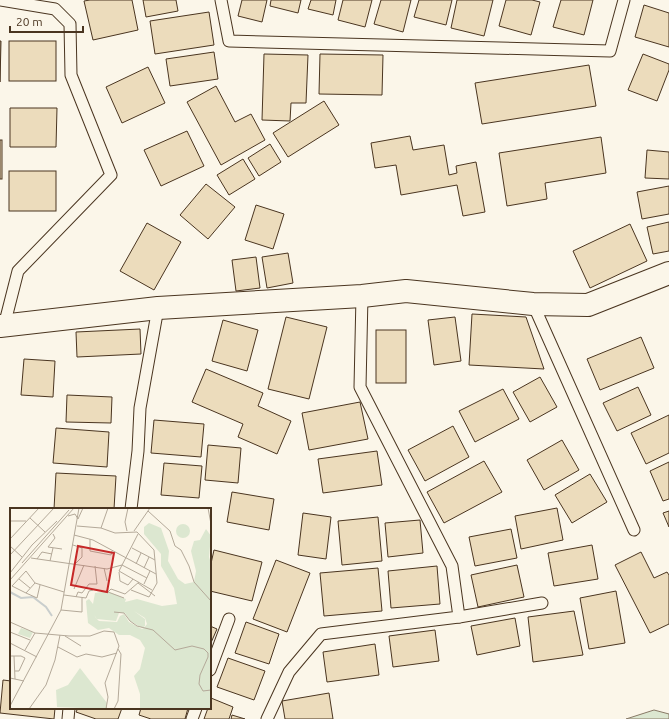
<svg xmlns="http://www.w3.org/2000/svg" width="669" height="719" font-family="Ubuntu,sans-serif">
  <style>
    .green { fill: #dce7d0; stroke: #887966 }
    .building { fill: #ecdcbc; stroke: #4a3520 }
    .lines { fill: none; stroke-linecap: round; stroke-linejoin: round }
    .service-casing { stroke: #4a3520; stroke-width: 13 }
    .minor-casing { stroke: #4a3520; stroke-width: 24 }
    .service { stroke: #fbf6e9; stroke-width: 11 }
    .minor { stroke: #fbf6e9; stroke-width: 22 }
    .inset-river { fill: none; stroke: #c9cecd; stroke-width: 2 }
    .inset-road { fill: none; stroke: #b4a999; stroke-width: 1 }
    .view { fill: #c62828; fill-opacity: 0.15; stroke: #c62828; stroke-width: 2 }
    .inset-edge { fill: none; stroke: #4a3520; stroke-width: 2 }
  </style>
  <rect width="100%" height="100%" fill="#fbf6e9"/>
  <!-- green -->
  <polygon class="green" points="654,710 669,714 669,719 626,719"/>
  <!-- building -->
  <g class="building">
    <polygon points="90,0 132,0 138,30 93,40 84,1"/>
    <polygon points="143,0 176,0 178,11 146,17"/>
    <polygon points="242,0 267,0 262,22 238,16"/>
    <polygon points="271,0 301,0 298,13 270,6"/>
    <polygon points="311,0 336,0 333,15 308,9"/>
    <polygon points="343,0 372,0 365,27 338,20"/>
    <polygon points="381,0 411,0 403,32 374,24"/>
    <polygon points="419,0 452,0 446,25 414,17"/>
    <polygon points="457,0 493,0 484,36 451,28"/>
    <polygon points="506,0 532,0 540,2 531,35 499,26"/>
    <polygon points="561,0 593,0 584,35 553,27"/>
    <polygon points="644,5 669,13 669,47 635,37"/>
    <polygon points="209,12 214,45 155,54 150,21"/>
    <polygon points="0,41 1,41 0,82"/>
    <rect x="9" y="41" width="47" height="40"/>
    <polygon points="214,52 218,79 170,86 166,59"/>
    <polygon points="264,54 308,55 306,103 291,103 290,121 262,120"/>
    <polygon points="320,54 383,55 382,95 319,94"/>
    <polygon points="643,54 669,64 669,70 657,101 628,90"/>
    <polygon points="589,65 596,106 482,124 475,83"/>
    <polygon points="148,67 165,103 122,123 106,87"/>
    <polygon points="216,86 235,122 251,114 265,140 221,165 187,102"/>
    <polygon points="324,101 339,125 288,157 273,133"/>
    <polygon points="10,108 57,108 56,147 10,147"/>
    <polygon points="187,131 204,166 161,186 144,150"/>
    <polygon points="410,136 413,150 444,145 449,175 457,173 456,166 476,162 485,212 463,216 457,185 401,195 396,165 375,168 371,143"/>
    <polygon points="601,137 606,173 545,183 547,199 507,206 499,153"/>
    <rect x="0" y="140" width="2" height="39"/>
    <polygon points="270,144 281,162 259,176 248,158"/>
    <polygon points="647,150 669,152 669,179 645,178"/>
    <polygon points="243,159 255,179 229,195 217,175"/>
    <rect x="9" y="171" width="47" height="40"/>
    <polygon points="206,184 235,207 208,239 180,215"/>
    <polygon points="669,186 669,214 642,219 637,192"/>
    <polygon points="256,205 284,214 273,249 245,240"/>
    <polygon points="669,222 669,251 653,254 647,227"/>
    <polygon points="147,223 181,242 154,290 120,271"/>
    <polygon points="630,224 647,261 590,288 573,251"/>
    <polygon points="288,253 293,283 267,288 262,257"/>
    <polygon points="256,257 260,288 236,291 232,260"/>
    <polygon points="472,314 526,317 544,369 469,365"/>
    <polygon points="286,317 327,327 309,399 268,389"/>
    <polygon points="455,317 461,361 434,365 428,320"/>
    <polygon points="223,320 258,330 247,371 212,361"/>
    <polygon points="140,329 141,354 77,357 76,332"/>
    <rect x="376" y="330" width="30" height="53"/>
    <polygon points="641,337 654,368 600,390 587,359"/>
    <polygon points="24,359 55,361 53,397 21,395"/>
    <polygon points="206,369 263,393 258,406 291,421 277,454 238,437 243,424 192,402"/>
    <polygon points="540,377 557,407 530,422 513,392"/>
    <polygon points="638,387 651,415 617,431 603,403"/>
    <polygon points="503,389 519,419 475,442 459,411"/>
    <polygon points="67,395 112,397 111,423 66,422"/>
    <polygon points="360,402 368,439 309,450 302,413"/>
    <polygon points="669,415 669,453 646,464 631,433"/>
    <polygon points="154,420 204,424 201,457 151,453"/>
    <polygon points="453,426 469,457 425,481 408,450"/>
    <polygon points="56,428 109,432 107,467 53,463"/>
    <polygon points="562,440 579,470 544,490 527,460"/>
    <polygon points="208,445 241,448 238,483 205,480"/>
    <polygon points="377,451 382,485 323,493 318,459"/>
    <polygon points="484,461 502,492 444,523 427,492"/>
    <polygon points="669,462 669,499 663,501 650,471"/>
    <polygon points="164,463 202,466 199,498 161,495"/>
    <polygon points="56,473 116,476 114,509 54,509"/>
    <polygon points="590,474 607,502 572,523 555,495"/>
    <polygon points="232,492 274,499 269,530 227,522"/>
    <polygon points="557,508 563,540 521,549 515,516"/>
    <polygon points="669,511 669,527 663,513"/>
    <polygon points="303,513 331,517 326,559 298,555"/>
    <polygon points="378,517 382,561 342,565 338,521"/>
    <polygon points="420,520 423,553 388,557 385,523"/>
    <polygon points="511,529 517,558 475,566 469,537"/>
    <polygon points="592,545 598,579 554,586 548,553"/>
    <polygon points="214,550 262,562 252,601 210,591 210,568"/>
    <polygon points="641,552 654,578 667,572 669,575 669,624 650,633 615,565"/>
    <polygon points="276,560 310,573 287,632 253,619"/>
    <polygon points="517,565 524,597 478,607 471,575"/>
    <polygon points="437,566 440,604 391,608 388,571"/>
    <polygon points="378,568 382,611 324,616 320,573"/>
    <polygon points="616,591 625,643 589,649 580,598"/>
    <polygon points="574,611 583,655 533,662 528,617"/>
    <polygon points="515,618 520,646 477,655 471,626"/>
    <polygon points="246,622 279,634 269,664 235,653"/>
    <polygon points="210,626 217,629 210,645"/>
    <polygon points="435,630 439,661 393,667 389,636"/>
    <polygon points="375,644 379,675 327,682 323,652"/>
    <polygon points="228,658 265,671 254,700 217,687"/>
    <polygon points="3,680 11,681 11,708 55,708 54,719 0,713"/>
    <polygon points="329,693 333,719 285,719 282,701"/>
    <polygon points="211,698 233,707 229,719 204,719 208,708 210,708"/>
    <polygon points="78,708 122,708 118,719 96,719 76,712"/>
    <polygon points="141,708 188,708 185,719 151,719 139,715"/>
    <polygon points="232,715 245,719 231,719"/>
  </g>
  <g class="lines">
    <!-- service casing -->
    <g class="service-casing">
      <g id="service">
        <polyline points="0,0 55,9 70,24 71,75 111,175 18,271 4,326"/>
        <polyline points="221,0 229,41 610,51 624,0"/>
        <polyline points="533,304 634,530"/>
        <polyline points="131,509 138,451 140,408 158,308"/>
        <polyline points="459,617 542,603"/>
        <polyline points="210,670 229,619"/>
        <polyline points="68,719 69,708"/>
        <polyline points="192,719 196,708"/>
        <polyline points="267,719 289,672 321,634 459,617 452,566 360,387 362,296"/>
      </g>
    </g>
    <!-- minor casing -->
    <g class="minor-casing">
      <polyline id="minor" points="0,326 158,308 362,296 406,291 533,304 588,305 669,273"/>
    </g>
    <!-- service -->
    <use href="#service" class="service"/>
    <!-- minor -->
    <use href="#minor" class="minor"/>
  </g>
  <!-- overview -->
  <g transform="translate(10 508)">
    <rect width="201" height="201" fill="#fbf6e9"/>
    <path d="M139,15L151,20L159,43L158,53L168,71L175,76L184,74L186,63L181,43L184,33L190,32L196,21L201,28L199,49L201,55V201H130V186L124,168L130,161L135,140L130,132L120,127H109L99,120L88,122L78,115L76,93L79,91L83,96L85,85L97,83L116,91L115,94L127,91L152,98L167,96L164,80L151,58V46L134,26V19ZM124,103L135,110L137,116L134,120L132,121L119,114L114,106L110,108L107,114L89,113L86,110L84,107L87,111L106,113L109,105H115L120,113L132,120L135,118V111ZM166 23a7 7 0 1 1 14 0a7 7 0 1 1-14 0ZM11,120L23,124L20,130L8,126ZM70,160L97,195V201L47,199L46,182L58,177Z" fill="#dce7d0" fill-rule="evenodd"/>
    <path class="inset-river" d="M0,84L11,90L23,89M23,89L36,99L42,108"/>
    <path class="inset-road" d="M198,0L201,16M138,3L160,23L165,38L171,42L179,58L184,74L201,93M58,8L65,6L68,11L73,0M20,10L35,24M0,13H16M67,18L91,20L105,25L127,24L144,42L147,75L139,89L121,82M91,20L98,0M117,23L115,14L118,0M124,23L140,0M43,26L45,30L38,39L52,41M128,26L109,63L142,82M64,27L83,32L146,66M0,31L29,0M80,31V43L101,47L102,43M63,37L72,40V49L65,56M0,38L12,49M122,40L145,52M0,47L44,0M21,50L97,61L112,57L137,70M27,51L32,44L42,46M40,53L43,40M12,55L59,2M126,56L131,45M94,60L97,73M134,60L139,49M109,64L110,73L118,77L123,71M0,65L22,37L47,13M9,71L20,80M0,72L64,0M25,75L16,63L2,78L16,85L25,75L54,84M128,75L145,88M134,76L140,63M64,81L74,57M16,85L27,90L30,77M54,87L76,90L79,83L83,82M66,89L68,84L72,85L79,76H87L85,58M114,90L98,84L101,81L115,86L129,74M51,102L72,104V90M104,104L114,105L120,113L127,118L143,122L165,142L182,138L194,141L198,145V149L190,167L189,176L193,183L201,182M0,114L25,125L59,128H80L94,123L104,124L109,138L95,175L98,189L96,201M0,124L20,132M55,128L71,138M0,135L27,149M48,139L67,149L76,146L92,149L107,145M15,142L25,125M0,148H11L15,150L9,163H5M4,148L5,171M0,170L14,173M0,198L51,102L69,0M19,201L36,177L45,152L50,127M104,201L108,193L111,146L108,141"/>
    <path class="view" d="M68,38L104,45L97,84L61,77Z"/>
    <rect width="201" height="201" class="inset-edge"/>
  </g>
  <!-- scale -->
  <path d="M10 26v6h73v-6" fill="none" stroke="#4a3520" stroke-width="2"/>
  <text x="16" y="26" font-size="12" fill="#4a3520" stroke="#fbf6e9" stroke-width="3" paint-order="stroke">20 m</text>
</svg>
